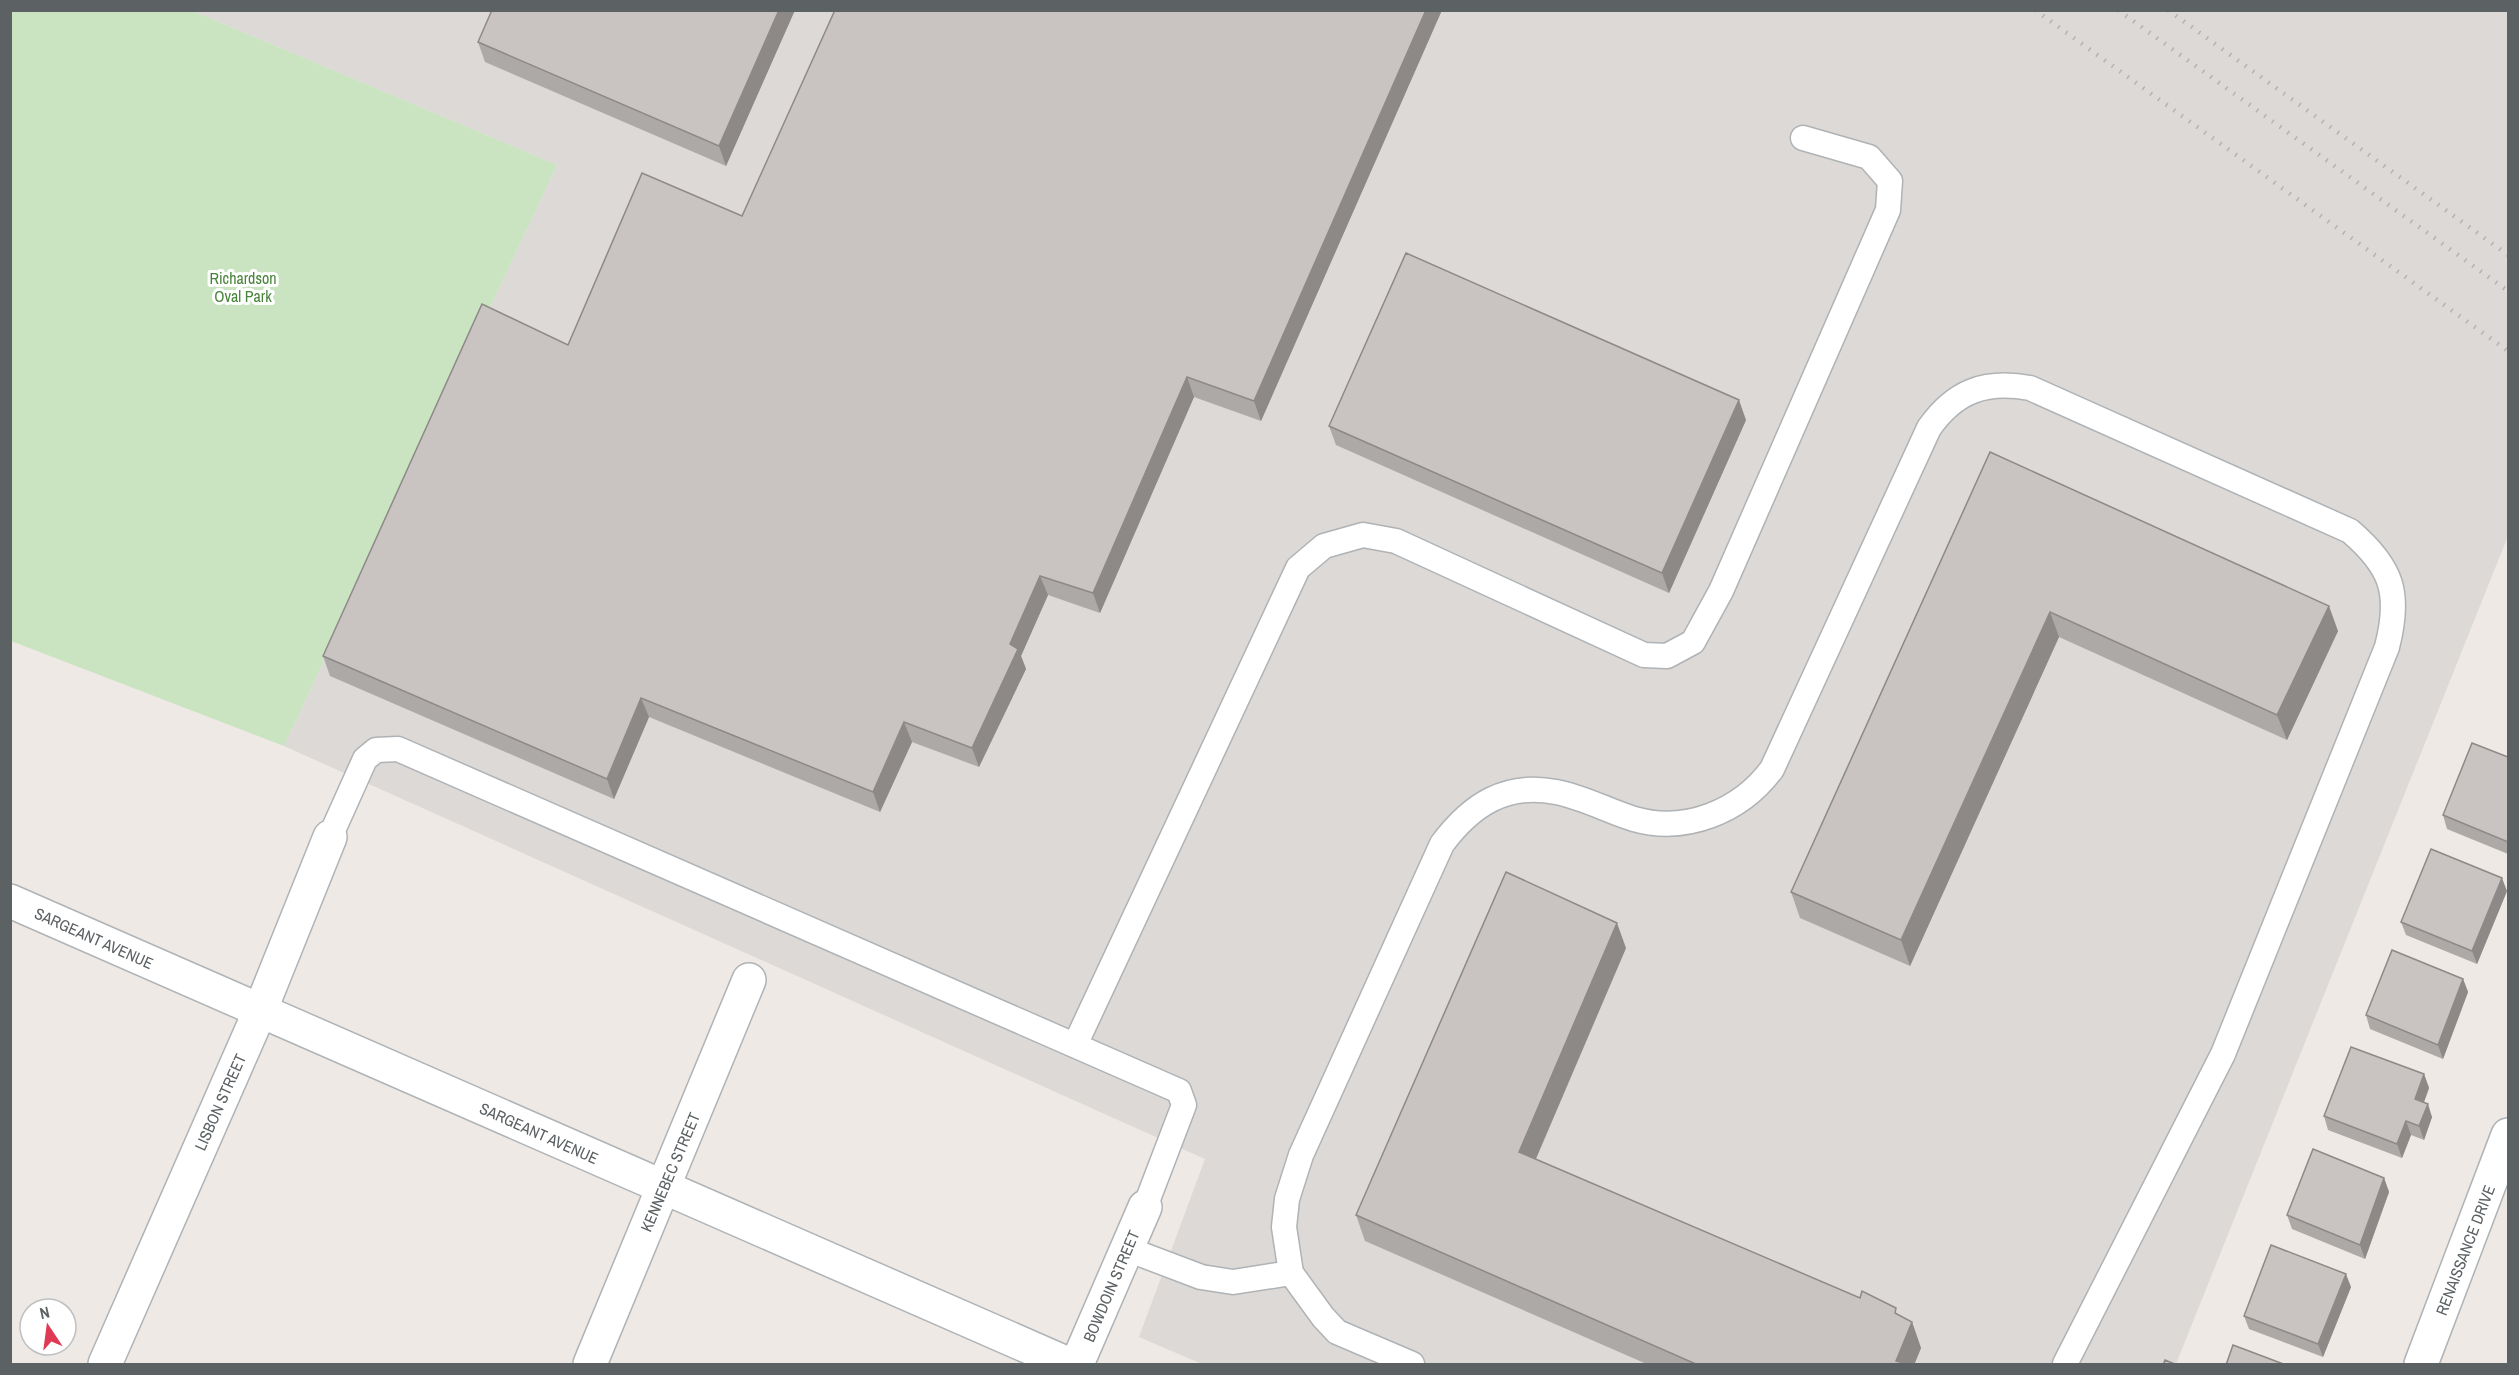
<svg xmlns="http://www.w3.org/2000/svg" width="2519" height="1375" font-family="'Archivo Narrow',sans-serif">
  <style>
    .industrial { fill: #dcd9d6 }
    .green { fill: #cae4c2 }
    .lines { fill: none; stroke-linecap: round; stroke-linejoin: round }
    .service-casing { stroke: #afb3b6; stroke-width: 27 }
    .minor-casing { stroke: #afb3b6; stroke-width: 36 }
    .service { stroke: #fff; stroke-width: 24 }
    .minor { stroke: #fff; stroke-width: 33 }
    .rail { stroke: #b2b3b4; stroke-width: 4.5; stroke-dasharray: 1.5 8; stroke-linecap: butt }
    .wall { fill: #ada9a6 }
    .shaded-wall { fill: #8d8987 }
    .building { fill: #c9c4c1; stroke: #8d8987; stroke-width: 1.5 }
    .labels { text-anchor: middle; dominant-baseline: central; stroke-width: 6; stroke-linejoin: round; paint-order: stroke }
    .park-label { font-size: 16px; fill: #49843b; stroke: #fff }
    .street-label { font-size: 16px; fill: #5c6164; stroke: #fff }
  </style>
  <rect width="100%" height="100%" fill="#eee9e4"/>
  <!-- industrial -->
  <polygon class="industrial" points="193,11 2508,11 2508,536 2176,1364 1202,1364 1139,1337 1205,1159 284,746 557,165"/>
  <!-- green -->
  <polygon class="green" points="10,11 193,11 557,165 284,746 11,641"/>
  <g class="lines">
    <!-- service casing -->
    <g class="service-casing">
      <g id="service">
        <polyline points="330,837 365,759 376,750 398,749 1179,1091 1184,1105 1145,1207"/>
        <polyline points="1075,1045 1298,568 1324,546 1363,535 1396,541 1644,655 1667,656 1693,642 1721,591 1888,210 1890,181 1869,157 1803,138"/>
        <polyline points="1127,1249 1201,1277 1233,1282 1291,1273"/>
        <path d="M1412,1364L1337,1332L1323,1317L1291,1273L1284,1227L1287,1199L1301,1155L1442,844C1471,805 1506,782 1556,792C1583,797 1608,811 1634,819C1686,834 1741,811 1772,769L1929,428C1955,391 1985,380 2030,388L2350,531C2392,567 2401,593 2387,647L2223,1054L2065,1364"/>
      </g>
    </g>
    <!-- minor casing -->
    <g class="minor-casing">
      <g id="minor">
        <polyline points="10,901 1068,1364"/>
        <polyline points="105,1364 260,1011 330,837"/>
        <polyline points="590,1364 749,980"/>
        <polyline points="1077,1364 1145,1207"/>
        <polyline points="2421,1364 2508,1135"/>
      </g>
    </g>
    <!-- service -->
    <use href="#service" class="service"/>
    <!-- minor -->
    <use href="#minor" class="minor"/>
    <!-- rail -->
    <g class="rail">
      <polyline points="2035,10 2508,351"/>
      <polyline points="2118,10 2508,291"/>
      <polyline points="2168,10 2508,255"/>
    </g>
  </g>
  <!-- wall -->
  <g class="wall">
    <polygon points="795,10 726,166 485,62 478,42"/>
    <polygon points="1442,10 1261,421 1194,397 1100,613 1048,595 1021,656 1026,669 979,767 912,742 880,812 649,717 614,799 330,676 323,656 568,345 742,216"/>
    <polygon points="1746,420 1669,593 1336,445 1329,426"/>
    <polygon points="1990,452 2338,631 2287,740 2059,637 1910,966 1800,918 1791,892"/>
    <polygon points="2508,757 2508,854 2447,829 2443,815"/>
    <polygon points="2507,891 2477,964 2406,935 2401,922"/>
    <polygon points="1626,948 1536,1159 1899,1316 1912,1322 1921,1348 1914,1365 1649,1365 1365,1241 1356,1215"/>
    <polygon points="2463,979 2468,992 2443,1059 2370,1029 2366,1015"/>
    <polygon points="2424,1074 2429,1088 2424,1102 2432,1117 2424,1140 2411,1135 2402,1158 2328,1130 2324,1116"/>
    <polygon points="2384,1178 2389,1192 2365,1259 2292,1229 2287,1215"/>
    <polygon points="2351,1287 2323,1357 2249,1329 2244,1316"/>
  </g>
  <!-- shaded-wall -->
  <g class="shaded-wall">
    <polygon points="779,10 795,10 726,166 719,146"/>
    <polygon points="1426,10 1442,10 1261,421 1254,401"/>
    <polygon points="1187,377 1194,397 1100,613 1093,593"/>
    <polygon points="1739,400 1746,420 1669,593 1662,573"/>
    <polygon points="1040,576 1048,595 1021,656 1026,669 979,767 972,748 1010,644"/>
    <polygon points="2329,606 2338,631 2287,740 2277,715"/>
    <polygon points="2050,612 2059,637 1910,966 1901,940"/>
    <polygon points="641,698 649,717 614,799 607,779"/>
    <polygon points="904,722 912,742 880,812 873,792"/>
    <polygon points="2502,878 2507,891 2477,964 2472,951"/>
    <polygon points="1617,923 1626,948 1528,1177 1519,1152"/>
    <polygon points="2463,979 2468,992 2443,1059 2438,1045"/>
    <polygon points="2424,1074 2429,1088 2420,1113 2415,1099"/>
    <polygon points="2428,1104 2432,1117 2424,1140 2419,1126"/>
    <polygon points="2406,1121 2411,1135 2402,1158 2397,1144"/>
    <polygon points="2384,1178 2389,1192 2365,1259 2360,1245"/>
    <polygon points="2346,1274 2351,1287 2323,1357 2318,1344"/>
    <polygon points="1912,1322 1921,1348 1914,1365 1897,1365 1896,1361"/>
  </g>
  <!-- building -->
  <g class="building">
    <polygon points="492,10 779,10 719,146 478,42"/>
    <polygon points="835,10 1426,10 1254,401 1187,377 1093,593 1040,576 1010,644 1018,649 972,748 904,722 873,792 641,698 607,779 323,656 482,304 568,345 642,173 742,216"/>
    <polygon points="1406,253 1739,400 1662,573 1329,426"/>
    <polygon points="1990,452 2329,606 2277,715 2050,612 1901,940 1791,892"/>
    <polygon points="2472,743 2508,757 2508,842 2443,815"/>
    <polygon points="2431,849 2502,878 2472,951 2401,922"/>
    <polygon points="1506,872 1617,923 1519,1152 1860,1298 1862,1291 1896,1308 1895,1313 1912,1322 1896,1361 1903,1363 1902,1365 1698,1365 1356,1215"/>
    <polygon points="2392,950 2463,979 2438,1045 2366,1015"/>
    <polygon points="2351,1047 2424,1074 2415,1099 2428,1104 2419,1126 2406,1121 2397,1144 2324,1116"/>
    <polygon points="2313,1149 2384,1178 2360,1245 2287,1215"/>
    <polygon points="2271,1245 2346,1274 2318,1344 2244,1316"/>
    <polygon points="2233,1345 2286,1365 2226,1365"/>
    <polygon points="2165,1360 2177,1365 2163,1365"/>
  </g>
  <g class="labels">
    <!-- park labels -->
    <g class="park-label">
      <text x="243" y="278">Richardson<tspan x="243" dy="18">Oval Park</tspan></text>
    </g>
    <!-- street labels -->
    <g class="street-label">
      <text transform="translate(94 938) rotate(24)">SARGEANT AVENUE</text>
      <text transform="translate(220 1102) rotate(-66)">LISBON STREET</text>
      <text transform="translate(539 1133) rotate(24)">SARGEANT AVENUE</text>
      <text transform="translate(670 1172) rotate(-67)">KENNEBEC STREET</text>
      <text transform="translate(2465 1250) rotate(-69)">RENAISSANCE DRIVE</text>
      <text transform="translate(1111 1286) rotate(-67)">BOWDOIN STREET</text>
    </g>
  </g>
  <!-- border -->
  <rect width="2519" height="1375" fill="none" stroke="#5c6164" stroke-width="24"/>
  <!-- north arrow -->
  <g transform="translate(48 1327) rotate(347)"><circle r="28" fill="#ffffff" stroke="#bec0c1" stroke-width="1.5"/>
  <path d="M0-4.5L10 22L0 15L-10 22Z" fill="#df3955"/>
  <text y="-9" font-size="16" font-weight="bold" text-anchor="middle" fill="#5c6164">N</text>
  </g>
</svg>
